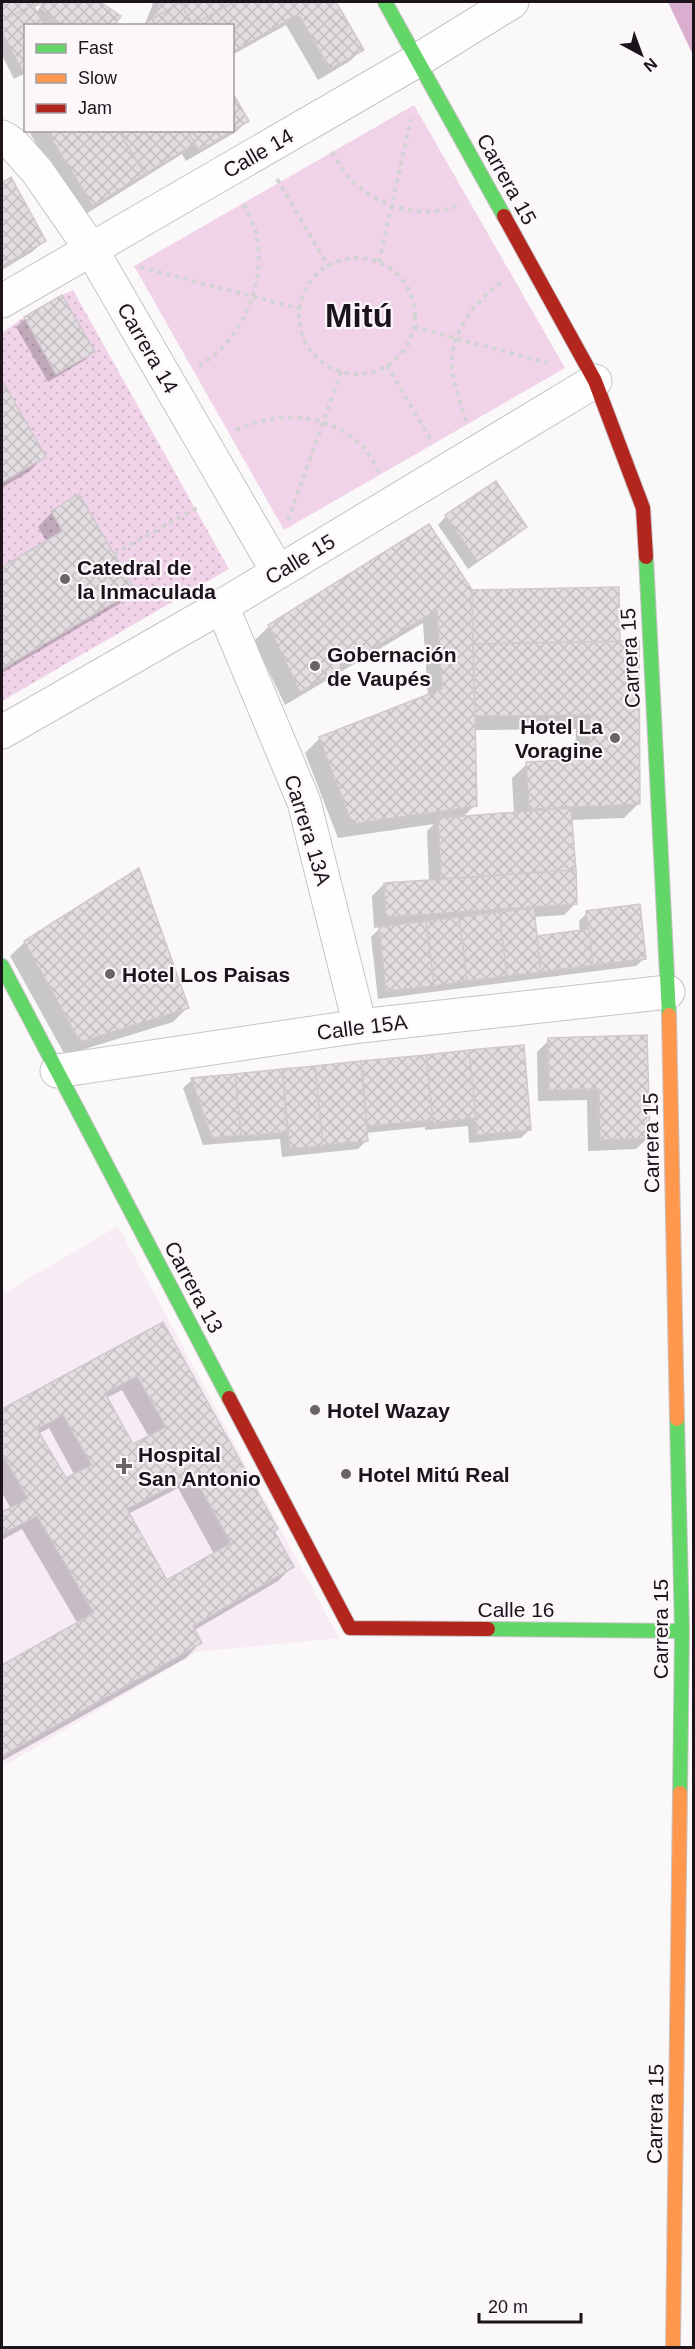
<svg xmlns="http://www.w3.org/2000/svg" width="695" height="2349" font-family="Arial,sans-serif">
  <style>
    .built { fill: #f8ecf4 }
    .green { fill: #f0d3e8 }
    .garden { fill: url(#garden-dots) }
    .water { fill: #daaecf }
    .shadow { fill: #0003; fill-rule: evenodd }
    .building { fill: url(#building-cross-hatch); stroke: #cfc9cd; stroke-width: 1.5; fill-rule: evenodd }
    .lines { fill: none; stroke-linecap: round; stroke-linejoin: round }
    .street-casing { stroke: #c8c3c6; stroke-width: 35 }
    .fast-casing { stroke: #c8c3c6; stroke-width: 16 }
    .slow-casing { stroke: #c8c3c6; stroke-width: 16 }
    .jam-casing { stroke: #c8c3c6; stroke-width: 16 }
    .path { stroke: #d4d3d4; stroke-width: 4; stroke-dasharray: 4.5 4.5; stroke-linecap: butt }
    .street { stroke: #fefefe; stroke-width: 33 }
    .fast { stroke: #63d668; stroke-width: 14 }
    .slow { stroke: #ff974d; stroke-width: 14 }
    .jam { stroke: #b3261e; stroke-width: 14 }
    .poi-dot { fill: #6a6468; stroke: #fcf7fb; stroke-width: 2 }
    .labels { text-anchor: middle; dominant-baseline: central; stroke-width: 4.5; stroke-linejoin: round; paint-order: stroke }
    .street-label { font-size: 21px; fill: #1c141a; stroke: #fcf7fb }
    .poi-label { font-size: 21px; font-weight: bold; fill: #1c141a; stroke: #fcf7fb; text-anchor: start }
    .town-label { font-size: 33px; font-weight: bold; fill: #1c141a; stroke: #fcf7fb }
  </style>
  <defs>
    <pattern id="garden-dots" width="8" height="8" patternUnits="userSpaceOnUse" patternTransform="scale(1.5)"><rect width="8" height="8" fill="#f0d3e8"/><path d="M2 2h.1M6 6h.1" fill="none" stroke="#cdb4c6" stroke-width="1.8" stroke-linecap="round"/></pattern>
    <pattern id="building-cross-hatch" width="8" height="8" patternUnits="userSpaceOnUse" patternTransform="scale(1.5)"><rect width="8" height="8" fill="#e3dde1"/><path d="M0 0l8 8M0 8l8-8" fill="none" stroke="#c2bdc0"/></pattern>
  </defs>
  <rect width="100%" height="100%" fill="#fbf8fa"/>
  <!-- built -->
  <polygon class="built" points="118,1226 339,1638 197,1652 2,1767 2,1294"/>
  <!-- green -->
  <polygon class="green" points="414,105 565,368 284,530 134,266"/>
  <!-- garden -->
  <polygon class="garden" points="73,290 229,569 2,701 2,669 135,590 79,494 52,511 63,531 2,567 2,480 3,482 46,456 2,380 2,333 24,317 56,374 95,352 62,295"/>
  <!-- water -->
  <polygon class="water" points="668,2 693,2 693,55"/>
  <!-- shadow -->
  <g class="shadow">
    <path d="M2,2H38L26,7L27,10L44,2H97L119,16L112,26H26V73L14,79L2,55ZM42,4L36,13L33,8Z"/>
    <polygon points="150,2 334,2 362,49 350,61 318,80 286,25 232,55 232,26 144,26 153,4"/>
    <polygon points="248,120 236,132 186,161 182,154 81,217 28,130 232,130"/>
    <polygon points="10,180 44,241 32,252 2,270 2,184"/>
    <polygon points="62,297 93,352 85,360 48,382 16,327 25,319"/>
    <polygon points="2,383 44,456 30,471 2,488"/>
    <polygon points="52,512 133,590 119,604 2,673 2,569 47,542 38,527"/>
    <polygon points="446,516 525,527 517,535 468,569 438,525"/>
    <path d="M471,590L618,643L639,803L624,818L571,820L576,903L564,915L534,917L536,938L580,932L579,921L587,913L645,958L636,966L378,999L371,937L381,927L374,928L372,896L384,884L429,881L427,831L434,824L338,838L305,753L319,739L428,696L423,623L285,705L254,641L269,626ZM576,729L575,761L527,764L512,778L514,814L463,817L475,805L474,730Z"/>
    <polygon points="25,942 187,1008 173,1022 65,1055 10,956"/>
    <polygon points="646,1037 648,1138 636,1149 588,1151 587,1100 538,1101 537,1052 549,1040"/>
    <polygon points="522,1046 530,1129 521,1138 469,1143 468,1126 425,1130 425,1127 366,1133 367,1140 358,1149 282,1157 280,1139 203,1145 183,1088 192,1080"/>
    <path d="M162,1324L292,1567L278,1581L193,1631L200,1643L186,1658L2,1761V1667L78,1624L22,1529L2,1540V1514L11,1509L2,1493V1411ZM122,1390L149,1437L132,1446L106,1398ZM49,1428L75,1476L66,1480L38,1434ZM178,1488L214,1554L166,1582L128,1514Z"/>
  </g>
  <!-- building -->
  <g class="building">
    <polygon points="2,2 41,2 2,21"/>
    <polygon points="47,2 100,2 121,16 114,26 64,26 41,9"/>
    <polygon points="160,2 181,2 153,19"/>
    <polygon points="180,2 193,26 141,26 153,19"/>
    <polygon points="180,2 233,2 193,25"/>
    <polygon points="234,2 336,2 364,50 330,69 298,14 232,52 232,26 193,25"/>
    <polygon points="33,5 44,26 26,26 26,70 23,72 2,32 2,21"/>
    <polygon points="232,92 249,121 199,151 187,130 232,130"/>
    <polygon points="46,130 118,130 145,174 93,206"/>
    <polygon points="118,130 187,130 195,144 145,174"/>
    <polygon points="11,177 46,241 2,266 2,183"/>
    <polygon points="62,295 95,352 56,374 24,317"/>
    <polygon points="2,380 46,457 3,482 2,480"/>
    <polygon points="496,481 527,527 477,561 445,515"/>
    <polygon points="79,494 135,590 2,669 2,567 63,531 51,511"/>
    <polygon points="429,524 472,590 477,806 352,824 319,737 442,689 437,610 300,692 268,625"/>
    <polygon points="619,587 620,642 473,644 472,590"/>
    <polygon points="639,641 640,804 529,809 526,762 589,759 590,715 475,716 473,644"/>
    <polygon points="571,808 576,870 441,879 438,818"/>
    <polygon points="139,868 189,1008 80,1042 24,941"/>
    <polygon points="576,870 577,904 386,917 384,883"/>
    <polygon points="640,904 646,959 593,965 586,911"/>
    <polygon points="534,908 541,972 507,976 499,912"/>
    <polygon points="499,912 507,976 467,981 459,917"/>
    <polygon points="459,917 467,981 434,986 426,921"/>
    <polygon points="426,921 434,986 386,991 379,927"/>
    <polygon points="589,929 593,965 541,972 537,936"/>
    <polygon points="647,1035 650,1138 600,1140 599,1089 549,1090 548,1038"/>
    <polygon points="524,1045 531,1130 477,1135 469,1050"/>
    <polygon points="469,1050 476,1118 433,1123 426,1055"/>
    <polygon points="426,1055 433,1120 367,1126 361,1061"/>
    <polygon points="361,1061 368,1141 322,1145 315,1066"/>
    <polygon points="315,1066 323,1146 290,1149 282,1069"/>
    <polygon points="282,1069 288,1132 241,1136 235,1074"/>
    <polygon points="235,1074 241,1135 212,1138 191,1078"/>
    <path d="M163,1322L278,1529L274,1531L294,1567L193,1626L202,1643L2,1756V1665L94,1613L37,1516L2,1534V1512L28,1499L2,1453V1409ZM137,1376L166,1427L133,1444L105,1393ZM63,1415L92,1465L66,1478L37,1429ZM193,1475L231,1543L167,1580L127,1509Z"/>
  </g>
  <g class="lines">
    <!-- street casing -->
    <g class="street-casing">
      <g id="street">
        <polyline points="2,137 13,144 37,171 91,249 278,572"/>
        <polyline points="2,301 418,60 512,2"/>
        <polyline points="222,606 304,802 360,1026"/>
        <polyline points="2,732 222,606 595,381"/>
        <polyline points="57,1071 360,1026 668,992"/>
      </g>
    </g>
    <!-- fast casing -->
    <g class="fast-casing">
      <g id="fast">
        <polyline points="385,2 504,216"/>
        <polyline points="646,557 669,1015"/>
        <polyline points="2,966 229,1398"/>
        <polyline points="677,1419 682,1631 680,1793"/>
        <polyline points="488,1629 682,1631"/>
      </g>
    </g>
    <!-- slow casing -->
    <g class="slow-casing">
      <g id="slow">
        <polyline points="669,1015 677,1419"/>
        <polyline points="673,2348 680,1793"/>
      </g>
    </g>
    <!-- jam casing -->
    <g class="jam-casing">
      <g id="jam">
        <polyline points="504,216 595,381 643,508 646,557"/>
        <polyline points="229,1398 350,1628 488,1629"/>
      </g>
    </g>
    <!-- path -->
    <g class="path">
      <path d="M332,152C336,158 340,166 344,172C371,206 421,221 460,205"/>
      <polyline points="277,179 328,266"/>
      <circle cx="357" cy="316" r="58"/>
      <polyline points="379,262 411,119"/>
      <polyline points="140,267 300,309"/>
      <polyline points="414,327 547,363"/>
      <polyline points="387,365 432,442"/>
      <path d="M199,366C240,341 266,287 257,238C255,226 248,214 243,203"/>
      <path d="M466,421C461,405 455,388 452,371C448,335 475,300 503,281"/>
      <path d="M236,430C279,410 331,412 366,450C371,456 375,466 380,474"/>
      <polyline points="288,520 341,372"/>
      <polyline points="114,554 200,506"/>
    </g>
    <!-- street -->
    <use href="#street" class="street"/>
    <!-- fast -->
    <use href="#fast" class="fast"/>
    <!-- slow -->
    <use href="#slow" class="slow"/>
    <!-- jam -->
    <use href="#jam" class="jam"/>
  </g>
  <!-- markers -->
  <g class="poi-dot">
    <circle cx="65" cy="579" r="6"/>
    <circle cx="315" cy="666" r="6"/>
    <circle cx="615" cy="738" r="6"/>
    <circle cx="110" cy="974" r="6"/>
    <circle cx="315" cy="1410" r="6"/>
    <path d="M121 1457h6v6h6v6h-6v6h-6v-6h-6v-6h6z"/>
    <circle cx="346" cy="1474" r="6"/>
  </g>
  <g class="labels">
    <!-- street labels -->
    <g class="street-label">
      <text transform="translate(258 153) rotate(-30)">Calle 14</text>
      <text transform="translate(507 179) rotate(61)">Carrera 15</text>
      <text transform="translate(148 348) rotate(60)">Carrera 14</text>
      <text transform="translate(300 559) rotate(-31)">Calle 15</text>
      <text transform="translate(630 658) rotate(-93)">Carrera 15</text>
      <text transform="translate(308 830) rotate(73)">Carrera 13A</text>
      <text transform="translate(362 1027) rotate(-7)">Calle 15A</text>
      <text transform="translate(651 1143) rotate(-91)">Carrera 15</text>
      <text transform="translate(194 1287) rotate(62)">Carrera 13</text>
      <text x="516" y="1609">Calle 16</text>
      <text transform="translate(660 1629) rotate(-90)">Carrera 15</text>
      <text transform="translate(655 2114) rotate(-89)">Carrera 15</text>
    </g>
    <!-- poi labels -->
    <g class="poi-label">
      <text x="77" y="567">Catedral de<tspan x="77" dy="24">la Inmaculada</tspan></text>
      <text x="327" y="654">Gobernación<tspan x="327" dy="24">de Vaupés</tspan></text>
      <text x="603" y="726" text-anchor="end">Hotel La<tspan x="603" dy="24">Voragine</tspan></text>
      <text x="122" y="974">Hotel Los Paisas</text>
      <text x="327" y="1410">Hotel Wazay</text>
      <text x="138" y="1454">Hospital<tspan x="138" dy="24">San Antonio</tspan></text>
      <text x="358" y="1474">Hotel Mitú Real</text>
    </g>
    <!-- town labels -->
    <g class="town-label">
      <text x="359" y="315">Mitú</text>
    </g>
  </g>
  <!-- border -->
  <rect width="695" height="2349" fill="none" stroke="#1c141a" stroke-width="6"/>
  <!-- legend -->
  <rect x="24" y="24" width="210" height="108" fill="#fcf7fb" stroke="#a29ca1" stroke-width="1.5"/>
  <rect x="36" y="44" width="30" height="9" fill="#63d668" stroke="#a29ca1" stroke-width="1.5"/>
  <text x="78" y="54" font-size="18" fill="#1c141a">Fast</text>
  <rect x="36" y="74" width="30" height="9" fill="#ff974d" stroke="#a29ca1" stroke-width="1.5"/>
  <text x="78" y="84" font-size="18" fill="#1c141a">Slow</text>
  <rect x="36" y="104" width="30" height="9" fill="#b3261e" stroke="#a29ca1" stroke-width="1.5"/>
  <text x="78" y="114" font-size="18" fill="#1c141a">Jam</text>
  <!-- north arrow -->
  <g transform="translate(641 54) rotate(139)" stroke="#fcf7fb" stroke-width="4.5" paint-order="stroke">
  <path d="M0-4.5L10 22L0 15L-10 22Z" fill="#1c141a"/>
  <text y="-9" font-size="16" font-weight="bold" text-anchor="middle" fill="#1c141a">N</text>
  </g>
  <!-- scale -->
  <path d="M479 2313v9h102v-9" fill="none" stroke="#1c141a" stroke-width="3"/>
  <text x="488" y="2313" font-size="18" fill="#1c141a" stroke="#fcf7fb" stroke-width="4.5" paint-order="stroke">20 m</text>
</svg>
